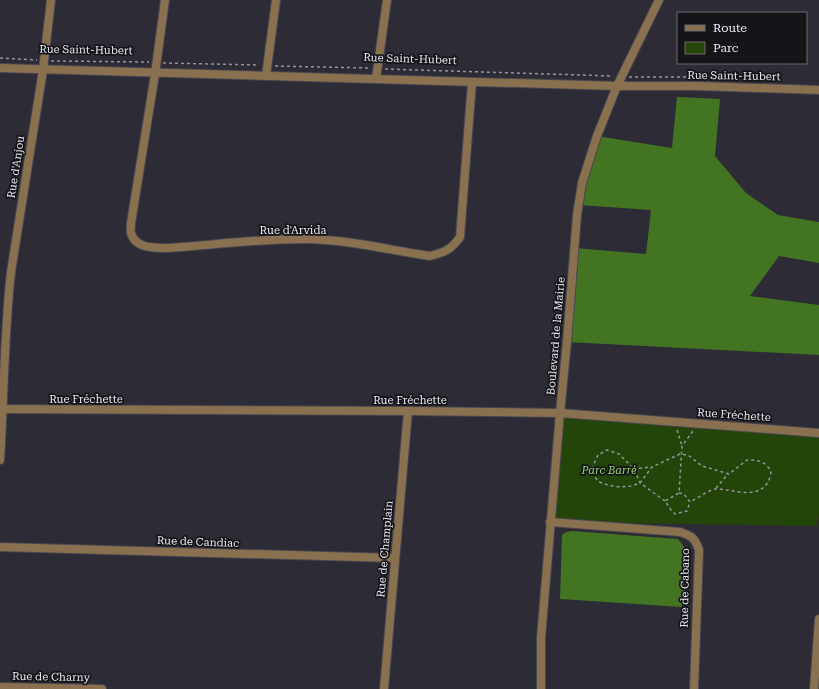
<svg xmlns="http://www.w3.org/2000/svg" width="819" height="689" font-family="'Roboto Serif',serif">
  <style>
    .green { fill: #234509 }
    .forest { fill: #427421 }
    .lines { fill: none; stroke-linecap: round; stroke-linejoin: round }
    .minor-casing { stroke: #48464f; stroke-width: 10 }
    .path { stroke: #96949d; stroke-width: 1.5; stroke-dasharray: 3 3; stroke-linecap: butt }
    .minor { stroke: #897150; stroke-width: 8 }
    .labels { text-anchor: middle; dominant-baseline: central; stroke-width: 3.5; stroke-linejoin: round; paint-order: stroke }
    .street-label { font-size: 11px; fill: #ecebf2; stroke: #151419 }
    .park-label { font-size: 11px; font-style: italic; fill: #92d66c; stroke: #151419 }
  </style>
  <rect width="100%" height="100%" fill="#2d2b35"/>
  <!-- green -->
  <polygon class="green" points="560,413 819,433 819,514 817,526 550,522"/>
  <!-- forest -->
  <g class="forest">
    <polygon points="677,97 720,99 715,156 746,193 778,215 819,222 819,263 779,256 750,296 819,305 819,355 567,342 575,248 646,254 651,210 579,205 597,136 672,148"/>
    <polygon points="572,531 678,539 687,551 682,607 560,599 562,535 566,532"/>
  </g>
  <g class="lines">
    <!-- minor casing -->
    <g class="minor-casing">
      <g id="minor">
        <path d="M165,0L155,74L131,223C131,226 130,231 131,233C135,249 156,248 168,248C215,245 262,238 309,239C349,240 390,250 430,256C445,252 451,250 460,237L472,82"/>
        <polyline points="0,68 617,86 698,86 819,90"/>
        <polyline points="266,76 276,0"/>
        <polyline points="376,79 387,0"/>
        <polyline points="0,409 408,411 560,413 819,433"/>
        <path d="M0,460C4,397 4,334 11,272L43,70L51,0"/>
        <path d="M550,522L680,532C692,536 695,538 699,550L694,689"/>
        <polyline points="0,547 395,558"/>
        <polyline points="0,687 102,689"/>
        <polyline points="384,689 408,411"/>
        <polyline points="541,689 541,638 560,413 567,342 577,215 582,183 597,136 617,86 659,0"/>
        <polyline points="814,689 819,619"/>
      </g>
    </g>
    <!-- path -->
    <g class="path">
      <polyline points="0,58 37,60"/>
      <polyline points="51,61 149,62"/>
      <polyline points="163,63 259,65"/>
      <polyline points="275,66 369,68"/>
      <polyline points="385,69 613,76"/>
      <polyline points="629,77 719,77 783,80"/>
      <polyline points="677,430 682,446"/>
      <polyline points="633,469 651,467"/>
      <polyline points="716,488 728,474"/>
      <polyline points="679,493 684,494 690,502 687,511 675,514 671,510 665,501 679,493 682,446 693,431"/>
      <path d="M665,501L640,483L637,476L629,464L619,454L607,450L598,455L593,466L594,476L599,482L608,485L620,487L631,486L640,483L652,467L680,454L688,455L702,466L729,474L747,460C754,460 762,460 767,466C770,469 772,472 770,477C764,497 743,493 727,490C724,490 719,488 715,489C707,491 698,498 690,502"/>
    </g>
    <!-- minor -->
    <use href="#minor" class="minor"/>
  </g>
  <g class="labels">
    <!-- street labels -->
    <g class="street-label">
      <text transform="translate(86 50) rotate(1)">Rue Saint-Hubert</text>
      <text transform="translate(410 59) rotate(2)">Rue Saint-Hubert</text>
      <text transform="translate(734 76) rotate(1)">Rue Saint-Hubert</text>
      <text transform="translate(16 167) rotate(-81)">Rue d'Anjou</text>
      <text x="293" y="230">Rue d'Arvida</text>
      <text transform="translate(556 336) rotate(-85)">Boulevard de la Mairie</text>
      <text x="86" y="399">Rue Fréchette</text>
      <text x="410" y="400">Rue Fréchette</text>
      <text transform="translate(734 415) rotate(4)">Rue Fréchette</text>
      <text transform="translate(198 542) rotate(2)">Rue de Candiac</text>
      <text transform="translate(385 549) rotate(-85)">Rue de Champlain</text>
      <text transform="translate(685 588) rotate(-89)">Rue de Cabano</text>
      <text transform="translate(51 677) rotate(1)">Rue de Charny</text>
    </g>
    <!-- park labels -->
    <g class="park-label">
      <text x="609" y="470">Parc Barré</text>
    </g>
  </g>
  <!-- legend -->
  <rect x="677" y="12" width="130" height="52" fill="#151419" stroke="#6b6a70"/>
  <rect x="685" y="25" width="20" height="6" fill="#897150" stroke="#6b6a70"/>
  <text x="713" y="32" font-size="12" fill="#ecebf2">Route</text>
  <rect x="685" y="42" width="20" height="12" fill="#234509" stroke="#6b6a70"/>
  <text x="713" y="52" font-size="12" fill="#ecebf2">Parc</text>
</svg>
